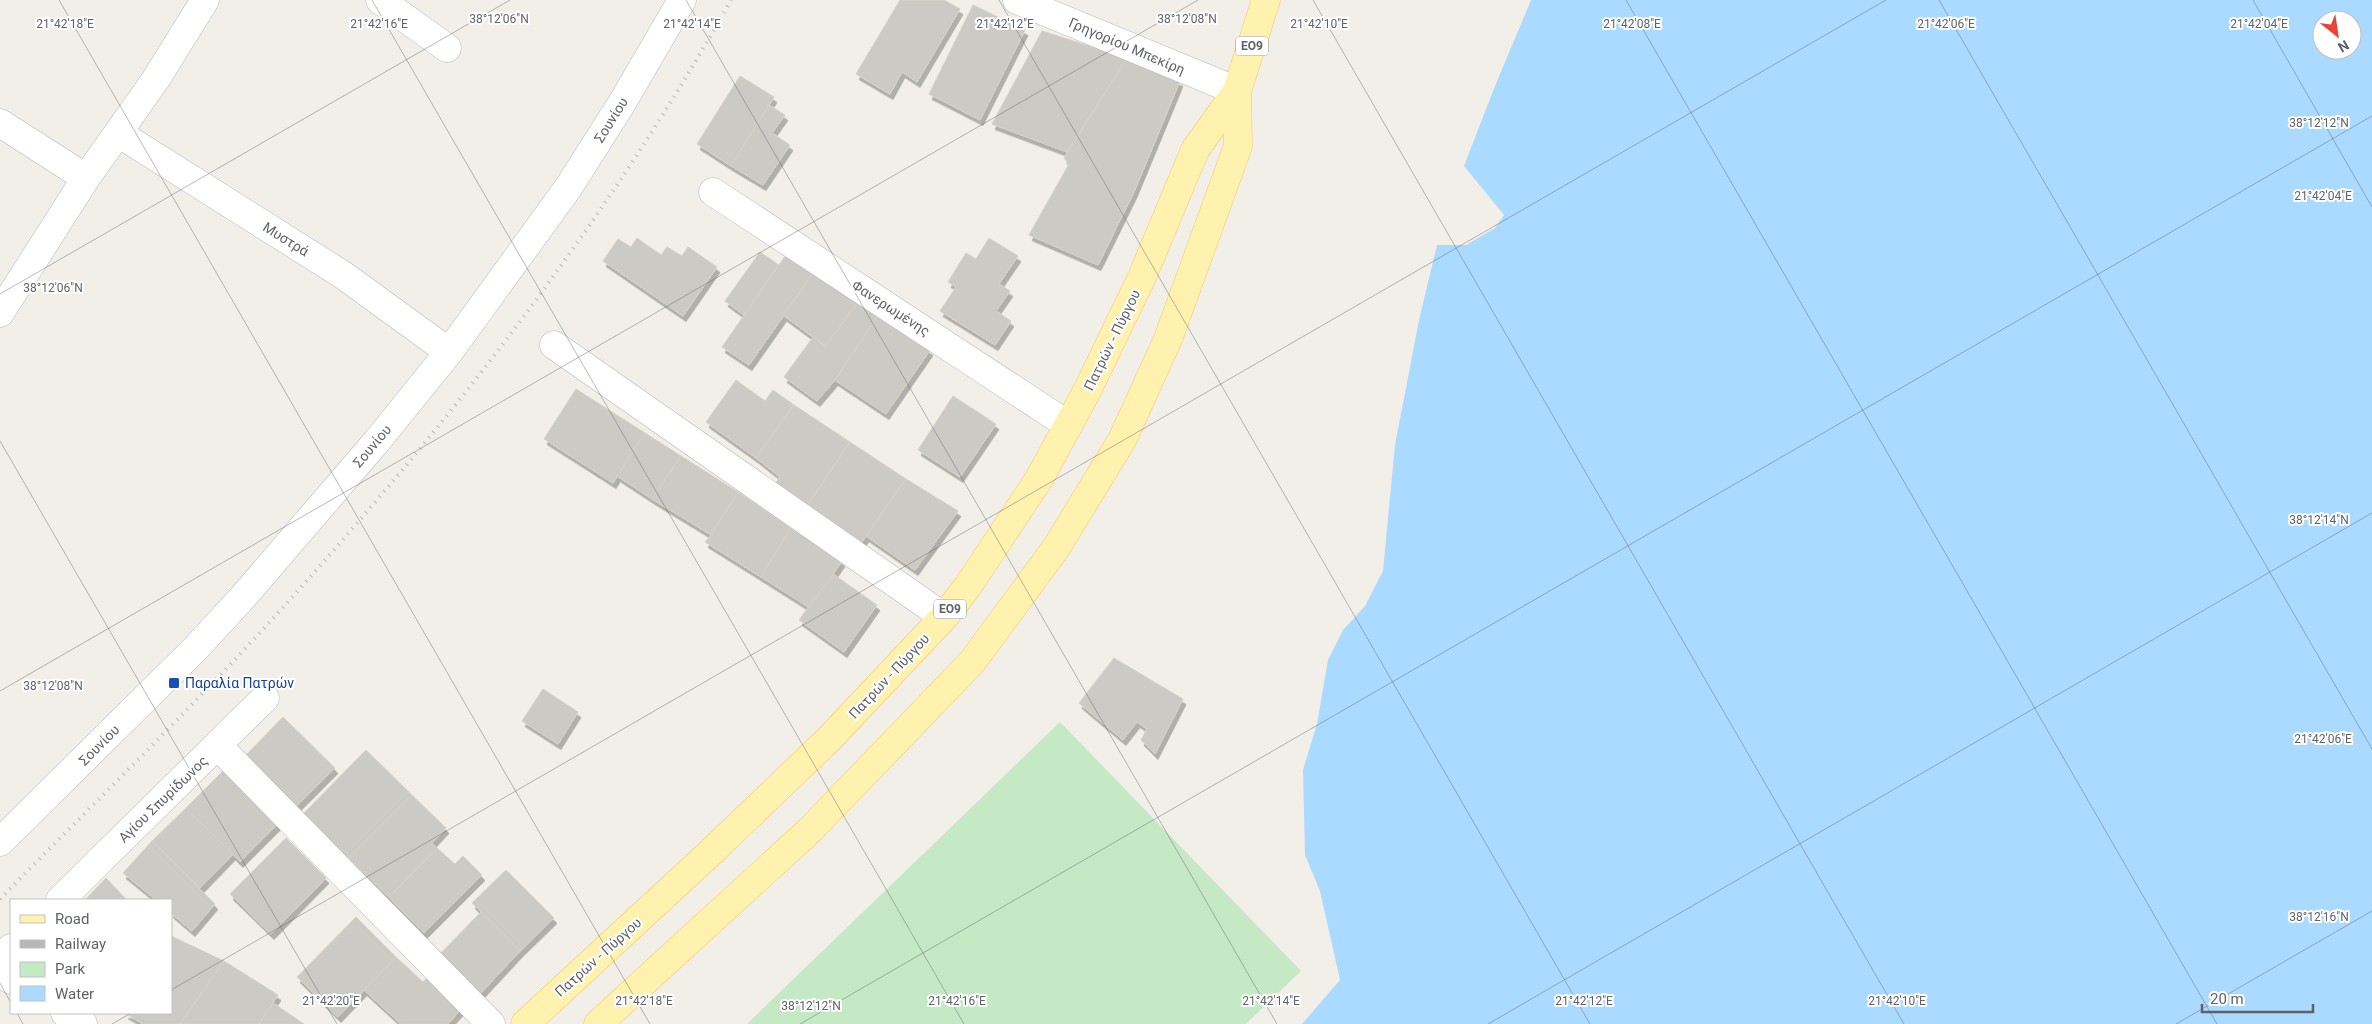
<svg xmlns="http://www.w3.org/2000/svg" width="2372" height="1024" font-family="Roboto,sans-serif">
<style>
.green{fill:#c5e8c5}
.water{fill:#aadaff;fill-rule:evenodd}
.building{fill:#cccac5;stroke:#d6d1c6;filter:url(#shadow)}
.lines{fill:none;stroke-linecap:round;stroke-linejoin:round}
.minor-casing{stroke:#b5b8bc;stroke-width:29}
.primary-casing{stroke:#f2c960;stroke-width:29}
.minor{stroke:#fff;stroke-width:28}
.primary{stroke:#fff2af;stroke-width:28}
.rail{stroke:#b6b7b8;stroke-width:4;stroke-dasharray:1 6;stroke-linecap:butt}
.ticks{fill:none;stroke:#5f6368;stroke-width:1;stroke-opacity:0.45}
.transit-dot{fill:#1a4fb4;stroke:#fff;stroke-width:2}
.labels{text-anchor:middle;stroke-width:4;stroke-linejoin:round;paint-order:stroke}
.shield{fill:#fff;stroke:#8f9295;stroke-width:1}
.shield-label{font-size:12px;font-weight:bold;fill:#5f6368}
.street-label{font-size:14px;fill:#5f6368;stroke:#fff}
.transit-label{font-size:14px;fill:#164399;stroke:#fff;text-anchor:start}
.ticks-label{font-size:12px;text-anchor:middle;fill:#5f6368;stroke:#fff;stroke-width:4;stroke-linejoin:round;paint-order:stroke}
</style>
<defs>
<filter id="shadow"><feDropShadow dx="3" dy="5.5" stdDeviation="0" flood-color="#0004"/></filter>
</defs>
<rect width="100%" height="100%" fill="#f1efe8"/>
<path class="green" d="M1060 722 1301 971 1246 1024H747Z"/>
<path class="water" d="M1531 0H2372V1024H1302L1340 980 1320 891 1305 855 1303 770 1317 724 1328 660 1343 630 1365 606 1383 571 1395 445 1419 320 1437 245H1466L1495 228 1504 215 1464 166 1495 86ZM2322 20H2352V50H2322Z"/>
<g class="building">
<path d="M900 0H944L960 9 917 82 902 72 890 94 856 74Z"/>
<path d="M973 5 1025 30 980 120 929 94Z"/>
<path d="M1042 31 1127 58 1067 152 992 124Z"/>
<path d="M1127 58 1180 81 1134 192 1098 265 1029 235 1069 164 1064 158Z"/>
<path d="M740 76 774 97 731 166 697 144Z"/>
<path d="M769 105 785 115 772 133 790 145 763 185 731 166Z"/>
<path d="M637 238 661 255 667 247 682 256 688 247 717 267 683 316 603 261 618 239 631 247Z"/>
<path d="M989 238 1018 256 999 284 1010 291 996 311 1011 321 995 345 940 311 956 287 948 282 966 253 976 259Z"/>
<path d="M760 252 779 265 744 315 725 301Z"/>
<path d="M788 252 815 271 749 365 722 347Z"/>
<path d="M815 271 858 302 825 346 783 315Z"/>
<path d="M858 302 878 316 835 380 817 401 784 377 813 337 825 346Z"/>
<path d="M878 316 930 350 886 414 835 380Z"/>
<path d="M736 380 765 401 773 390 794 405 756 458 706 422Z"/>
<path d="M576 389 645 433 613 483 544 439Z"/>
<path d="M953 396 996 424 960 477 918 450Z"/>
<path d="M794 405 850 442 808 505 775 484 780 477 756 458Z"/>
<path d="M645 433 681 456 652 499 617 476Z"/>
<path d="M850 442 906 479 862 542 808 505Z"/>
<path d="M681 456 738 492 711 535 652 499Z"/>
<path d="M906 479 958 511 915 570 866 536Z"/>
<path d="M738 492 791 528 761 577 705 542 711 535Z"/>
<path d="M791 528 842 561 810 608 761 577Z"/>
<path d="M833 574 877 605 844 652 799 620Z"/>
<path d="M1114 658 1183 699 1155 754 1141 740 1147 729 1137 722 1123 740 1079 703Z"/>
<path d="M543 689 578 712 558 744 522 721Z"/>
<path d="M283 717 335 768 297 806 246 755Z"/>
<path d="M366 750 412 795 349 858 304 813Z"/>
<path d="M224 770 278 824 240 862 186 808Z"/>
<path d="M412 795 446 828 432 843 437 848 389 897 349 858Z"/>
<path d="M186 808 233 854 200 888 152 841Z"/>
<path d="M286 838 326 878 271 934 230 894Z"/>
<path d="M152 841 215 904 192 931 171 913V900H156L123 873Z"/>
<path d="M437 848 455 864 463 856 482 875 424 933 389 897Z"/>
<path d="M506 870 554 918 520 951 472 903Z"/>
<path d="M106 878 127 900H85Z"/>
<path d="M481 912 520 951 480 994 440 954Z"/>
<path d="M356 917 396 957 338 1017 297 977Z"/>
<path d="M171 936 224 961 180 1024H143L125 1013H171Z"/>
<path d="M396 957 423 982 428 977 462 1008 448 1024H401L364 990Z"/>
<path d="M224 961 278 995 259 1024H180Z"/>
<path d="M273 1003 304 1024H259Z"/>
</g>
<g class="lines">
<defs>
<g id="minor">
<path d="M380 0 447 48"/>
<path d="M1017 0 1237 91"/>
<path d="M0 123 86 178"/>
<path d="M118 133 343 275 449 352"/>
<path d="M713 192 1068 425"/>
<path d="M0 313 86 178 156 79 205 0"/>
<path d="M554 345 944 617"/>
<path d="M218 746 491 1024"/>
<path d="M0 842 195 649 243 597 377 441 449 352 568 188 622 103 682 0"/>
<path d="M60 900 265 698"/>
<path d="M0 959 11 948"/>
<path d="M0 973 11 980"/>
<path d="M65 1013 83 1024"/>
</g>
<g id="primary">
<path d="M525 1024 709 854 829 739 944 617 968 586 1039 479 1088 389 1142 277 1195 150 1237 91 1266 0"/>
<path d="M598 1024 810 830 972 662 1056 548 1122 440 1168 339 1238 146 1237 91"/>
</g>
</defs>
<use href="#minor" class="minor-casing"/>
<use href="#primary" class="primary-casing"/>
<use href="#minor" class="minor"/>
<use href="#primary" class="primary"/>
<path class="rail" d="M0 899C93 804 188 712 277 614 448 425 606 223 731 0"/>
</g>
<path class="ticks" d="M59 0 650 1024M372 0 964 1024M686 0 1277 1024M999 0 1590 1024M1313 0 1904 1024M1626 0 2217 1024M1939 0 2372 749M2253 0 2372 207M0 294 510 0M0 441 337 1024M0 691 1198 0M0 983 11 1003M171 990 1886 0M17 1013 23 1024M112 1024 131 1013M800 1024 2372 116M1488 1024 2372 513M2176 1024 2372 911"/>
<rect class="transit-dot" x="168" y="677" width="12" height="12" rx="2.5"/>
<g class="labels">
<g class="shield">
<rect x="1236" y="36.5" width="32" height="19" rx="4"/>
<rect x="934" y="599.5" width="32" height="19" rx="4"/>
</g>
<g class="shield-label">
<text x="1252" y="50">ΕΟ9</text>
<text x="950" y="613">ΕΟ9</text>
</g>
<g class="street-label">
<text transform="translate(1127 46) rotate(23)" y="5">Γρηγορίου Μπεκίρη</text>
<text transform="translate(611 120) rotate(-58)" y="5">Σουνίου</text>
<text transform="translate(286 239) rotate(32)" y="5">Μυστρά</text>
<text transform="translate(891 308) rotate(33)" y="5">Φανερωμένης</text>
<text transform="translate(1112 340) rotate(-64)" y="5">Πατρών - Πύργου</text>
<text transform="translate(372 446) rotate(-50)" y="5">Σουνίου</text>
<text transform="translate(889 676) rotate(-47)" y="5">Πατρών - Πύργου</text>
<text transform="translate(99 745) rotate(-45)" y="5">Σουνίου</text>
<text transform="translate(163 799) rotate(-44)" y="5">Αγίου Σπυρίδωνος</text>
<text transform="translate(598 957) rotate(-42)" y="5">Πατρών - Πύργου</text>
</g>
<g class="transit-label">
<text x="185" y="688">Παραλία Πατρών</text>
</g>
</g>
<g class="ticks-label">
<text x="499" y="23">38°12'06"N</text>
<text x="1187" y="23">38°12'08"N</text>
<text x="379" y="28">21°42'16"E</text>
<text x="1319" y="28">21°42'10"E</text>
<text x="1632" y="28">21°42'08"E</text>
<text x="1946" y="28">21°42'06"E</text>
<text x="2259" y="28">21°42'04"E</text>
<text x="65" y="28">21°42'18"E</text>
<text x="692" y="28">21°42'14"E</text>
<text x="1005" y="28">21°42'12"E</text>
<text x="2319" y="127">38°12'12"N</text>
<text x="2323" y="200">21°42'04"E</text>
<text x="53" y="292">38°12'06"N</text>
<text x="2319" y="524">38°12'14"N</text>
<text x="53" y="690">38°12'08"N</text>
<text x="2323" y="743">21°42'06"E</text>
<text x="2319" y="921">38°12'16"N</text>
<text x="331" y="1005">21°42'20"E</text>
<text x="644" y="1005">21°42'18"E</text>
<text x="957" y="1005">21°42'16"E</text>
<text x="1271" y="1005">21°42'14"E</text>
<text x="1584" y="1005">21°42'12"E</text>
<text x="1897" y="1005">21°42'10"E</text>
<text x="811" y="1010">38°12'12"N</text>
</g>
<rect x="10" y="899" width="162" height="115" fill="#ffffff" stroke="#bfc1c3"/>
<rect x="20" y="915" width="25" height="8" fill="#fff2af" stroke="#bfc1c3"/>
<text x="55" y="924" font-size="15" fill="#5f6368">Road</text>
<rect x="20" y="940" width="25" height="8" fill="#b6b7b8" stroke="#bfc1c3"/>
<text x="55" y="949" font-size="15" fill="#5f6368">Railway</text>
<rect x="20" y="962" width="25" height="15" fill="#c5e8c5" stroke="#bfc1c3"/>
<text x="55" y="974" font-size="15" fill="#5f6368">Park</text>
<rect x="20" y="986" width="25" height="15" fill="#aadaff" stroke="#bfc1c3"/>
<text x="55" y="999" font-size="15" fill="#5f6368">Water</text>
<g transform="translate(2337 35) rotate(150)"><circle r="24" fill="#ffffff" stroke="#bfc1c3"/>
<path d="M0-4L9 19L0 12L-9 19Z" fill="#ea4335"/>
<text y="-8" font-size="14" font-weight="bold" text-anchor="middle" fill="#5f6368">N</text>
</g>
<path d="M2202 1004v8h111v-8" fill="none" stroke="#5f6368" stroke-width="2.5"/>
<text x="2210" y="1004" font-size="15" fill="#5f6368" stroke="#ffffff" stroke-width="4" paint-order="stroke">20 m</text>
</svg>
